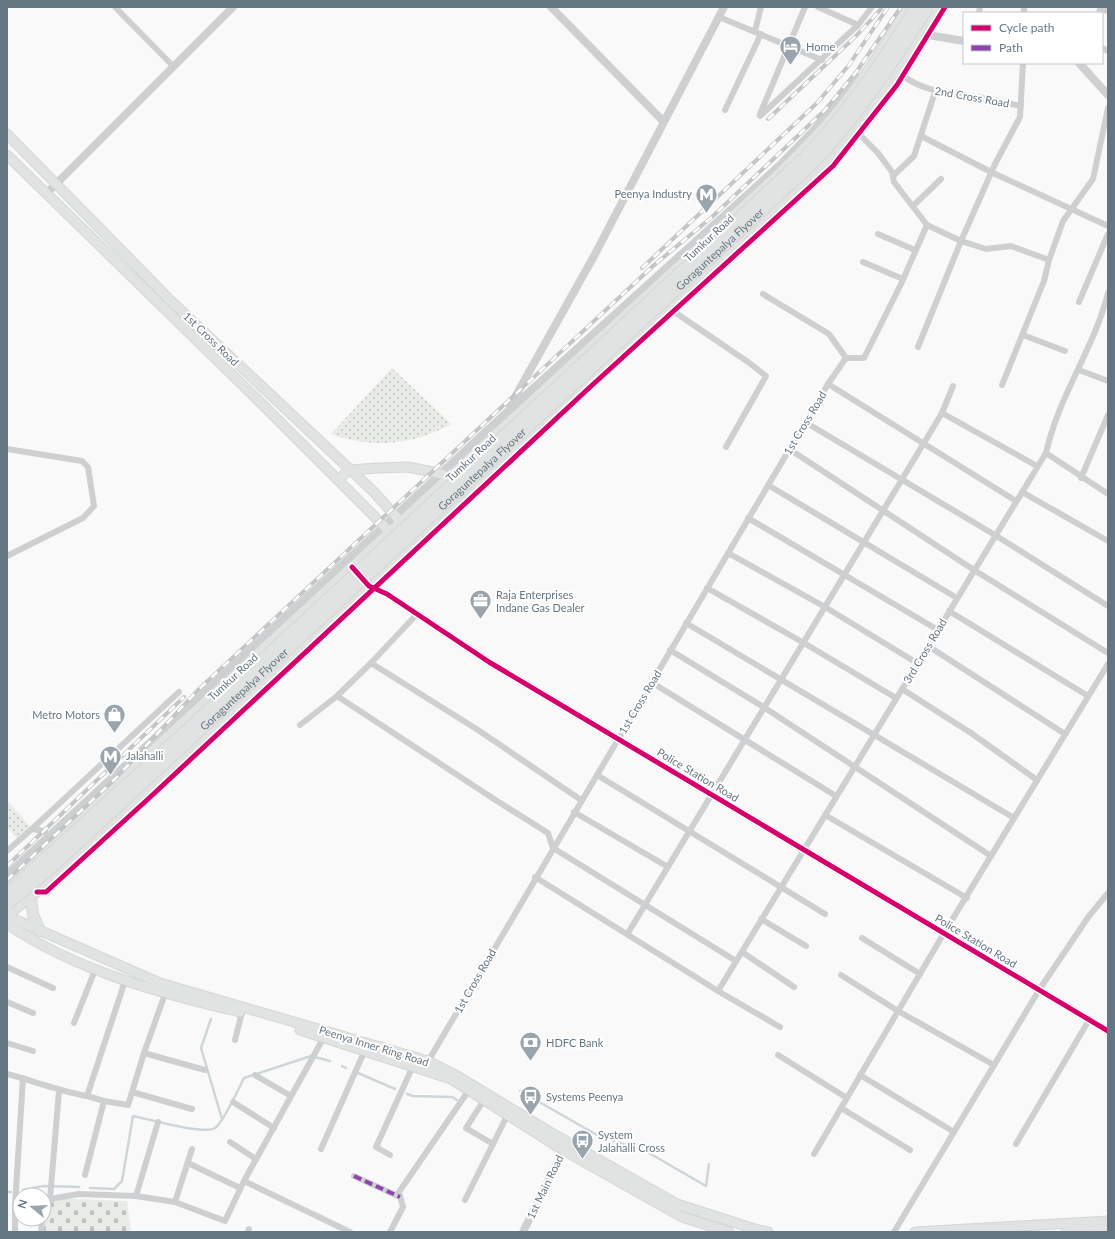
<svg xmlns="http://www.w3.org/2000/svg" width="1115" height="1239" font-family="Lato,sans-serif">
<style>
.grass{fill:url(#grass-dots)}
.cemetery{fill:url(#cemetery-stones)}
.lines{fill:none;stroke-linecap:round;stroke-linejoin:round}
.stream{stroke:#ced6d9;stroke-width:2.5}
.secondary-casing{stroke:#d5d6d7;stroke-width:11}
.trunk-casing{stroke:#d5d6d6;stroke-width:12}
.minor{stroke:#cecfd0;stroke-width:6}
.tertiary{stroke:#cecfd0;stroke-width:8}
.secondary{stroke:#e1e2e2;stroke-width:9}
.trunk{stroke:#e1e2e2;stroke-width:10}
.rail-casing{stroke:#c3c5c6;stroke-width:4}
.rail{stroke:#fff;stroke-width:2.5;stroke-dasharray:8;stroke-linecap:butt}
.motorway-bridge-casing{stroke:#d5d6d6;stroke-width:13;stroke-linecap:butt}
.motorway-bridge{stroke:#e1e2e2;stroke-width:11}
.quiet{stroke:#8e44ad;stroke-width:4;stroke-dasharray:8 4;stroke-linecap:butt}
.cycleway-casing{stroke:#fff;stroke-width:8}
.cycleway{stroke:#d6006c;stroke-width:5}
.labels{text-anchor:middle;stroke-width:4;stroke-linejoin:round;paint-order:stroke}
.poi-label{font-size:11px;fill:#657683;stroke:#fff;text-anchor:start}
.street-label{font-size:11px;fill:#657683;stroke:#fff}
</style>
<defs>
<pattern id="grass-dots" width="8" height="8" patternUnits="userSpaceOnUse"><rect width="8" height="8" fill="#e8ebe6"/><path d="M2 2h.1M6 6h.1" fill="none" stroke="#c0c3c0" stroke-width="1.8" stroke-linecap="round"/></pattern>
<pattern id="cemetery-stones" width="16" height="16" patternUnits="userSpaceOnUse"><rect width="16" height="16" fill="#e8ebe6"/><path d="M2 7V4a2 2 0 0 1 4 0v3zM10 15v-3a2 2 0 0 1 4 0v3z" fill="#c0c3c0"/></pattern>
</defs>
<rect width="100%" height="100%" fill="#f9f9f9"/>
<g class="grass">
<path d="M392 368 451 424C413 445 373 449 331 434Z"/>
<path d="M7 800 33 830 20 842 7 827Z"/>
</g>
<path class="cemetery" d="M44 1198 127 1201 131 1232H39L44 1219Z"/>
<g class="lines">
<g class="stream">
<path d="M211 1019 201 1048 222 1119"/>
<path d="M342 1066 346 1068"/>
<path d="M358 1073 395 1089"/>
<path d="M520 1091 597 1135 649 1153 706 1186 709 1164"/>
<path d="M407 1094 413 1096 452 1097 457 1100"/>
<path d="M90 1188 114 1189 122 1181 133 1116C148 1119 204 1135 215 1128 223 1123 239 1088 244 1078L311 1056 330 1061"/>
<path d="M23 1190 43 1186 79 1187"/>
<path d="M7 1192H11"/>
</g>
<defs>
<g id="secondary">
<path d="M7 134 171 301 374 492 406 528"/>
<path d="M7 155 259 401 395 537"/>
<path d="M339 479 349 470 378 468 408 467 442 474"/>
<path d="M7 916 160 983 428 1061 459 1077 550 1132 677 1204 758 1230 768 1232"/>
<path d="M7 924C77 971 159 993 240 1012"/>
<path d="M300 1030 451 1079 563 1150 682 1217 729 1232"/>
<path d="M915 1232 1108 1221"/>
<path d="M1066 1232 1108 1230"/>
</g>
<g id="trunk">
<path d="M7 885 777 176C799 154 821 133 840 109 866 77 887 42 909 7"/>
<path d="M31 898 33 915 40 931"/>
<path d="M7 915 46 884 810 179C839 150 865 119 889 85 907 60 922 33 938 7"/>
</g>
</defs>
<use href="#secondary" class="secondary-casing"/>
<use href="#trunk" class="trunk-casing"/>
<g class="minor">
<path d="M115 7 174 67"/>
<path d="M818 7 858 25"/>
<path d="M979 13 980 7"/>
<path d="M1024 13V7"/>
<path d="M1099 13 1100 9 1108 11"/>
<path d="M719 17 822 60"/>
<path d="M755 31 761 7"/>
<path d="M1102 48 1108 51"/>
<path d="M903 76C925 92 949 93 976 97 991 99 1006 103 1021 106"/>
<path d="M725 110 761 34"/>
<path d="M760 114 805 7"/>
<path d="M760 116 858 25 872 7"/>
<path d="M859 134 878 153 892 172 894 182 927 225 961 241 918 347"/>
<path d="M921 136 991 172 1108 226"/>
<path d="M893 176 914 156 935 92"/>
<path d="M913 206 941 179"/>
<path d="M878 234 915 250"/>
<path d="M1049 260 1063 221 1093 179 1108 108"/>
<path d="M863 262 903 279"/>
<path d="M763 294 829 334 846 358H864L901 284 927 225"/>
<path d="M1079 302 1108 234"/>
<path d="M673 311 748 362 766 376 726 447"/>
<path d="M1023 335 1065 351"/>
<path d="M1079 370 1108 381"/>
<path d="M828 384 1016 501"/>
<path d="M1002 385 1044 281 1049 260 1011 246 986 249 961 241 995 164 1020 117 1023 63"/>
<path d="M942 413 1037 466"/>
<path d="M805 422 995 535 1108 606"/>
<path d="M7 449 82 461 88 467 94 506 83 518 7 556"/>
<path d="M789 449 974 570 1108 653"/>
<path d="M1046 453 1108 494"/>
<path d="M1081 478 1108 415"/>
<path d="M768 485 957 598"/>
<path d="M1022 492 1108 541"/>
<path d="M748 518 938 630"/>
<path d="M728 553 825 607 917 663"/>
<path d="M707 588 804 643 896 698"/>
<path d="M949 611 1088 696"/>
<path d="M417 614 371 663 337 696 497 801 548 833 553 848 736 961"/>
<path d="M686 623 1014 818"/>
<path d="M928 646 1065 734"/>
<path d="M670 650 765 708 991 856"/>
<path d="M371 663 478 730 581 800"/>
<path d="M651 682 836 796"/>
<path d="M902 689 971 733 1037 780"/>
<path d="M300 725 337 696"/>
<path d="M597 775 825 914"/>
<path d="M574 812 668 867"/>
<path d="M825 815 967 898"/>
<path d="M32 829 179 692"/>
<path d="M7 851 32 829 44 831 49 836"/>
<path d="M535 877 718 991 780 1027"/>
<path d="M761 919 806 946"/>
<path d="M628 933 942 413 953 386"/>
<path d="M862 938 920 974"/>
<path d="M742 952 794 987"/>
<path d="M7 967 53 988"/>
<path d="M841 975 898 1011 994 1065"/>
<path d="M718 991 1046 453C1058 397 1094 349 1108 293"/>
<path d="M7 1002 33 1013"/>
<path d="M74 1023 95 970"/>
<path d="M235 1040 242 1012"/>
<path d="M7 1043 33 1051"/>
<path d="M144 1053 205 1070"/>
<path d="M778 1055 847 1098"/>
<path d="M427 1063 828 384 846 358"/>
<path d="M7 1074C34 1081 59 1091 87 1096L125 981"/>
<path d="M255 1075 291 1096"/>
<path d="M860 1075 954 1132"/>
<path d="M132 1092 192 1109"/>
<path d="M87 1096 104 1101"/>
<path d="M484 1100 466 1128 493 1144"/>
<path d="M233 1102 274 1128"/>
<path d="M841 1108 910 1150"/>
<path d="M230 1142 256 1159"/>
<path d="M1016 1144 1089 1020"/>
<path d="M321 1149 365 1050"/>
<path d="M814 1154 944 933 1108 664"/>
<path d="M390 1155 376 1147 413 1066"/>
<path d="M188 1163 240 1188"/>
<path d="M85 1175 104 1101 128 1105 144 1053 165 994"/>
<path d="M354 1176 400 1197"/>
<path d="M244 1181 350 1232"/>
<path d="M136 1196 158 1122"/>
<path d="M50 1199 79 1194 136 1196 175 1202 225 1221 244 1181 324 1037"/>
<path d="M44 1200 50 1199 59 1091"/>
<path d="M465 1200 507 1116"/>
<path d="M175 1202 192 1149"/>
<path d="M15 1232V1206L23 1078"/>
<path d="M41 1232 42 1219"/>
<path d="M248 1232 249 1229"/>
<path d="M390 1232 403 1207 399 1192 469 1090"/>
<path d="M894 1232 1039 990 1089 916 1108 893"/>
</g>
<g class="tertiary">
<path d="M551 7 663 121"/>
<path d="M928 35 964 41"/>
<path d="M1079 63 1108 95"/>
<path d="M46 194 233 7"/>
<path d="M697 290 833 166 897 85 945 7"/>
<path d="M510 406 594 256 724 7"/>
<path d="M371 586 387 594 489 662 1108 1031"/>
<path d="M7 875 506 413 779 166 816 128 858 77"/>
<path d="M37 892H46L54 885 375 587"/>
<path d="M523 1232 566 1145"/>
</g>
<use href="#secondary" class="secondary"/>
<use href="#trunk" class="trunk"/>
<defs>
<g id="rail">
<path d="M768 119 855 37 881 9"/>
<path d="M642 268 817 103 849 65 888 7"/>
<path d="M7 866 184 697"/>
<path d="M7 880 115 779 198 690 653 266 712 217 825 110 857 71 901 7"/>
</g>
</defs>
<use href="#rail" class="rail-casing"/>
<use href="#rail" class="rail"/>
<defs>
<g id="motorway-bridge">
<path d="M7 893 178 738 803 159C848 113 883 62 916 7"/>
<path id="s1" d="M7 904 51 868 813 163C858 116 893 62 928 7"/>
</g>
</defs>
<use href="#motorway-bridge" class="motorway-bridge-casing"/>
<use href="#motorway-bridge" class="motorway-bridge"/>
<path class="quiet" d="M354 1176 400 1197"/>
<defs>
<g id="cycleway">
<path d="M352 567 369 586 387 594 489 662 1108 1031"/>
<path d="M37 892H46L147 800 589 388 833 166 897 85 945 7"/>
</g>
</defs>
<use href="#cycleway" class="cycleway-casing"/>
<use href="#cycleway" class="cycleway"/>
</g>
<defs>
<symbol id="hotel-pin" viewBox="-11 -11 22 30"><path d="M0 17L-7.5 6A9.5 9.5 0 1 1 7.5 6Z" fill="#99a4ac" stroke="#fff"/><path d="M-6-4.5h1.5V1H6V5H4.5V3h-9V5H-6ZM-4 0a1.8 1.8 0 1 1 3.6 0ZM.5 0V-2.5h3Q6-2.5 6 0Z" fill="#fff"/></symbol>
<symbol id="metro-pin" viewBox="-11 -11 22 30"><path d="M0 17L-7.5 6A9.5 9.5 0 1 1 7.5 6Z" fill="#99a4ac" stroke="#fff"/><path d="M-5.5 5V-5H-3L0 0L3-5H5.5V5H3V-.5L0 4L-3-.5V5Z" fill="#fff"/></symbol>
<symbol id="office-pin" viewBox="-11 -11 22 30"><path d="M0 17L-7.5 6A9.5 9.5 0 1 1 7.5 6Z" fill="#99a4ac" stroke="#fff"/><path d="M-6-3h4V-5.5h4V-3h4V5H-6ZM-1-4.5V-3h2v-1.5ZM-6 0V1H6V0Z" fill="#fff"/></symbol>
<symbol id="shop-pin" viewBox="-11 -11 22 30"><path d="M0 17L-7.5 6A9.5 9.5 0 1 1 7.5 6Z" fill="#99a4ac" stroke="#fff"/><path d="M-5-2.5h2.3a2.7 3.5 0 0 1 5.4 0H5L5.5 6h-11ZM-1.5-2.5h3a1.5 2.3 0 0 0-3 0Z" fill="#fff"/></symbol>
<symbol id="bank-pin" viewBox="-11 -11 22 30"><path d="M0 17L-7.5 6A9.5 9.5 0 1 1 7.5 6Z" fill="#99a4ac" stroke="#fff"/><path d="M-6-4H6V4H-6ZM0-2.3a2.3 2.3 0 1 0 0 4.6a2.3 2.3 0 1 0 0-4.6Z" fill="#fff"/></symbol>
<symbol id="bus-pin" viewBox="-11 -11 22 30"><path d="M0 17L-7.5 6A9.5 9.5 0 1 1 7.5 6Z" fill="#99a4ac" stroke="#fff"/><path d="M-5-6H5V4H4V6H2V4H-2V6H-4V4H-5ZM-3.5-4V0h7V-4ZM-3.5 1.2v1.5H-2V1.2ZM2 1.2v1.5H3.5V1.2Z" fill="#fff"/></symbol>
</defs>
<g fill-rule="evenodd">
<use href="#hotel-pin" x="778" y="34" width="25" height="34"/>
<use href="#metro-pin" x="694" y="182" width="25" height="34"/>
<use href="#office-pin" x="468" y="588" width="25" height="34"/>
<use href="#shop-pin" x="102" y="702" width="25" height="34"/>
<use href="#metro-pin" x="98" y="744" width="25" height="34"/>
<use href="#bank-pin" x="518" y="1030" width="25" height="34"/>
<use href="#bus-pin" x="518" y="1084" width="25" height="34"/>
<use href="#bus-pin" x="570" y="1128" width="25" height="34"/>
</g>
<g class="labels">
<g class="poi-label">
<text x="806" y="51">Home</text>
<text x="692" y="198" text-anchor="end">Peenya Industry</text>
<text x="496" y="599">Raja Enterprises<tspan x="496" dy="13">Indane Gas Dealer</tspan></text>
<text x="100" y="719" text-anchor="end">Metro Motors</text>
<text x="126" y="760">Jalahalli</text>
<text x="546" y="1047">HDFC Bank</text>
<text x="546" y="1101">Systems Peenya</text>
<text x="598" y="1139">System<tspan x="598" dy="13">Jalahalli Cross</tspan></text>
</g>
<g class="street-label">
<text transform="translate(972 97) rotate(10)" y="4">2nd Cross Road</text>
<text transform="translate(709 238) rotate(-43)" y="4">Tumkur Road</text>
<text dy="4" stroke="none"><textPath href="#s1" startOffset="968">Goraguntepalya Flyover</textPath></text>
<text transform="translate(211 339) rotate(44)" y="4">1st Cross Road</text>
<text transform="translate(805 423) rotate(-59)" y="4">1st Cross Road</text>
<text transform="translate(471 458) rotate(-43)" y="4">Tumkur Road</text>
<text dy="4" stroke="none"><textPath href="#s1" startOffset="644">Goraguntepalya Flyover</textPath></text>
<text transform="translate(925 651) rotate(-59)" y="4">3rd Cross Road</text>
<text transform="translate(233 677) rotate(-43)" y="4">Tumkur Road</text>
<text dy="4" stroke="none"><textPath href="#s1" startOffset="320">Goraguntepalya Flyover</textPath></text>
<text transform="translate(640 702) rotate(-59)" y="4">1st Cross Road</text>
<text transform="translate(698 775) rotate(31)" y="4">Police Station Road</text>
<text transform="translate(976 941) rotate(31)" y="4">Police Station Road</text>
<text transform="translate(475 981) rotate(-60)" y="4">1st Cross Road</text>
<text transform="translate(374 1046) rotate(17)" y="4">Peenya Inner Ring Road</text>
<text transform="translate(545 1187) rotate(-64)" y="4">1st Main Road</text>
</g>
</g>
<rect width="1115" height="1239" fill="none" stroke="#657683" stroke-width="16"/>
<rect x="963" y="12" width="140" height="52" fill="#ffffff" stroke="#c1c8cd"/>
<rect x="971" y="25" width="20" height="6" fill="#d6006c" stroke="#c1c8cd"/>
<text x="999" y="32" font-size="12" fill="#657683">Cycle path</text>
<rect x="971" y="45" width="20" height="6" fill="#8e44ad" stroke="#c1c8cd"/>
<text x="999" y="52" font-size="12" fill="#657683">Path</text>
<g transform="translate(32 1207) rotate(288)"><circle r="19" fill="#ffffff" stroke="#c1c8cd"/>
<path d="M0-3L7 15L0 10L-7 15Z" fill="#99a4ac"/>
<text y="-6" font-size="11" font-weight="bold" text-anchor="middle" fill="#657683">N</text>
</g>
</svg>
